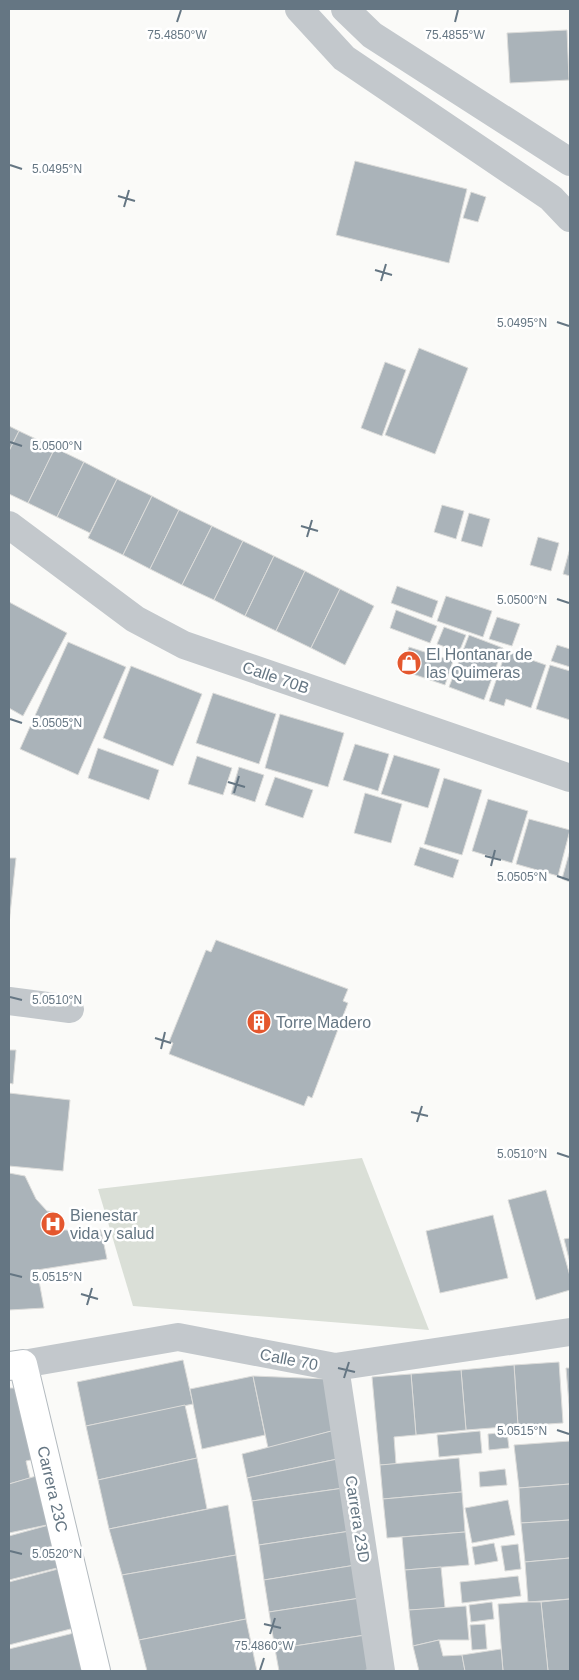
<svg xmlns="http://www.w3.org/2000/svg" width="579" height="1680" font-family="Arial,sans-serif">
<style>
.green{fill:#dadfd7}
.building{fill:#aab3b9;stroke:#dcdcda}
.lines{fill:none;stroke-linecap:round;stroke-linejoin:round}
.secondary-casing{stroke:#b3babf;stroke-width:30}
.street{stroke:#c3c8cc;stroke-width:28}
.secondary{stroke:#fff;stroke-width:28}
.ticks{fill:none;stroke:#657683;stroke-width:2}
.labels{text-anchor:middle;stroke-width:5;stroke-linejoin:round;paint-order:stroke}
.poi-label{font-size:16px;fill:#657683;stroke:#fff;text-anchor:start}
.street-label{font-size:16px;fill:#657683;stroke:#fff}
.ticks-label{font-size:12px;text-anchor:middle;fill:#657683;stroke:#fff;stroke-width:5;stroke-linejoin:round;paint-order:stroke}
</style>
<rect width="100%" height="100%" fill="#fafaf8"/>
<path class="green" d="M362 1158 429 1330 133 1306 98 1189Z"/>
<g class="building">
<path d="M567 30 569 80 510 83 507 33Z"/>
<path d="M355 161 467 189 449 263 336 235Z"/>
<path d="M471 192 486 197 478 222 463 218Z"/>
<path d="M419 348 468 368 435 454 385 435Z"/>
<path d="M385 362 406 370 382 436 361 428Z"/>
<path d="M9 426 19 431 9 451Z"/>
<path d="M19 431 55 448 28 503 9 494V451Z"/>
<path d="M55 448 84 462 57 517 28 503Z"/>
<path d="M84 462 117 479 90 533 57 517Z"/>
<path d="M117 479 152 496 123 555 88 538Z"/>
<path d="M152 496 179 510 150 569 123 555Z"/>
<path d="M442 505 464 511 456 539 434 532Z"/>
<path d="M179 510 212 526 182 585 150 569Z"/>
<path d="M469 513 490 519 482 547 461 541Z"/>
<path d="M212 526 243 541 214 600 182 585Z"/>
<path d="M538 537 559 543 551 571 530 565Z"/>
<path d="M243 541 274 556 245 616 214 600Z"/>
<path d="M570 548V576L563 574Z"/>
<path d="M274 556 305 571 276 631 245 616Z"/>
<path d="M305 571 340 589 311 648 276 631Z"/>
<path d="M397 586 438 601 432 618 391 603Z"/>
<path d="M340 589 374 606 345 665 311 648Z"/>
<path d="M446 596 492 611 483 637 437 621Z"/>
<path d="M9 602 67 633 23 716 9 708Z"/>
<path d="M396 610 437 626 430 643 390 628Z"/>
<path d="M497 617 520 624 512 646 489 639Z"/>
<path d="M444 627 466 635 459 652 437 644Z"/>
<path d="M469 635 503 648 484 700 449 687Z"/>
<path d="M68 642 126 667 78 775 20 749Z"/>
<path d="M557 645 570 649V667L551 661Z"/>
<path d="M409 647 453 661 445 685 401 670Z"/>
<path d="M506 651 546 665 531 708 506 699 504 706 489 701Z"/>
<path d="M550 665 570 671V720L536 709Z"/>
<path d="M131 666 202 694 173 766 103 738Z"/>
<path d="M213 693 276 714 259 764 196 743Z"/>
<path d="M280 714 344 733 328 787 265 768Z"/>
<path d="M355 744 389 754 378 791 343 780Z"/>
<path d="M98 748 159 770 149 800 88 778Z"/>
<path d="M394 755 440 769 428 808 381 794Z"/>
<path d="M197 756 232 768 223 795 188 784Z"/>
<path d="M239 767 264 775 255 802 231 794Z"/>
<path d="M275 777 313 790 303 818 265 805Z"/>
<path d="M444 778 482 790 462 855 424 844Z"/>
<path d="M365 793 402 804 391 843 354 833Z"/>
<path d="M488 799 528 811 512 863 472 851Z"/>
<path d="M529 819 570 830 558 876 516 864Z"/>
<path d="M420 847 459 860 453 878 414 865Z"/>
<path d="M570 850V882L562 879Z"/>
<path d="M9 858H16L9 924Z"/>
<path d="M216 940 348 989 343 1001 348 1003 312 1098 308 1096 304 1106 169 1054 173 1043 169 1042 206 950 211 952Z"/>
<path d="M9 1050H16L13 1084 9 1083Z"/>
<path d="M9 1093 70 1100 63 1171 9 1166Z"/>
<path d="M9 1173 25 1176 36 1199 47 1211 54 1212 58 1230H101L107 1259 37 1270 44 1308 9 1310Z"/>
<path d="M546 1190 570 1276V1290L536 1300 508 1200Z"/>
<path d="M493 1215 508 1278 440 1293 426 1231Z"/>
<path d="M570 1238V1263L564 1239Z"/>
<path d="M183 1360 193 1404 86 1426 77 1382Z"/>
<path d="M559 1362 563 1423 518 1426 514 1365Z"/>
<path d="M514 1365 518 1426 466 1430 461 1370Z"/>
<path d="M566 1368H570V1416Z"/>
<path d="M461 1370 466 1430 416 1435 411 1374Z"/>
<path d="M411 1374 416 1435 394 1437 396 1464 380 1465 372 1377Z"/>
<path d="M253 1376 265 1435 202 1449 190 1389Z"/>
<path d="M253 1376 328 1379 343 1428 268 1448Z"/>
<path d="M9 1388H14L40 1458 26 1461 30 1478 9 1484Z"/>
<path d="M185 1405 197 1458 98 1480 86 1426Z"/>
<path d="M343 1428 347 1457 247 1478 242 1454Z"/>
<path d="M480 1431 482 1453 439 1457 437 1435Z"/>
<path d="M507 1432 509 1448 489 1450 488 1434Z"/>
<path d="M570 1441V1484L519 1488 514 1445Z"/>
<path d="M347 1457 351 1487 252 1501 247 1478Z"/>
<path d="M197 1458 207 1509 109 1529 98 1480Z"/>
<path d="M459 1458 462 1492 383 1499 380 1465Z"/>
<path d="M505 1469 507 1485 480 1487 479 1472Z"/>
<path d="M43 1474 56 1523 9 1533V1484Z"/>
<path d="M570 1484V1520L521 1523 519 1488Z"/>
<path d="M351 1487 357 1530 259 1545 252 1501Z"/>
<path d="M462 1492 465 1532 387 1538 383 1499Z"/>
<path d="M508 1500 515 1535 472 1543 465 1508Z"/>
<path d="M228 1505 236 1555 122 1575 109 1529Z"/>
<path d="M570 1520V1558L525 1562 521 1523Z"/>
<path d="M56 1523 65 1566 9 1580V1536Z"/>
<path d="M357 1530 362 1564 264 1580 259 1545Z"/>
<path d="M465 1532 469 1565 405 1570 402 1537Z"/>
<path d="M494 1543 498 1561 475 1565 472 1547Z"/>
<path d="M518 1544 521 1569 505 1571 501 1546Z"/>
<path d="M236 1555 246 1619 139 1640 122 1575Z"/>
<path d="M570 1558V1599L528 1602 525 1562Z"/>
<path d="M362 1564 367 1597 269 1612 264 1580Z"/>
<path d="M441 1567 445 1608 409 1610 405 1570Z"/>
<path d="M58 1569 82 1626 9 1645V1582Z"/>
<path d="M518 1576 521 1596 462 1603 460 1582Z"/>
<path d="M367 1597 372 1634 275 1649 269 1612Z"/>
<path d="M570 1599V1671H548L541 1602Z"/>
<path d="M492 1602 494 1619 471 1622 469 1605Z"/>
<path d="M528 1602H541L548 1671H503L498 1604Z"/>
<path d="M466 1606 469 1640H439L413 1646 409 1610Z"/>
<path d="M246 1619 257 1671H147L139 1640Z"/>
<path d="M485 1624 487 1649 472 1650 470 1625Z"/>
<path d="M74 1633 83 1671H9V1649Z"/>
<path d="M372 1634 378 1668 362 1671H279L275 1649Z"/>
<path d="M439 1640 443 1656 462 1655 465 1671H419L413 1646Z"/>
<path d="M501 1649 503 1671H465L462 1655Z"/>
</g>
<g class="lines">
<defs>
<path id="secondary" d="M9 1366 23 1364 96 1671"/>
</defs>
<use href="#secondary" class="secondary-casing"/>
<g class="street">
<path d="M299 9 344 58 551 198 570 218"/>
<path d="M345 9 372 35 570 162"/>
<path d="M9 525 135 619 184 645 570 778"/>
<path d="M9 1001 70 1009"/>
<path d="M23 1364 178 1337 335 1367 570 1332"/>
<path d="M335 1367 381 1671"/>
</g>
<use href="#secondary" class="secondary"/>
</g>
<path class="ticks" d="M177 22 181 10M455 22 458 10M10 165 22 169M118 196 135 201M124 207 129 190M375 270 392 275M381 281 386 264M557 322 569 326M10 442 22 446M301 526 318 531M307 537 312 520M557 599 569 603M10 719 22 723M228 782 245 787M234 793 239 776M485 856 501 860M491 866 495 850M557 876 569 880M10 997 22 1000M155 1038 171 1043M161 1049 165 1032M411 1112 428 1116M417 1122 422 1106M557 1153 569 1157M10 1274 22 1277M81 1294 98 1299M87 1305 92 1288M338 1368 355 1372M344 1378 349 1362M557 1430 569 1434M10 1551 22 1554M264 1624 281 1628M270 1634 275 1618M260 1670 264 1658"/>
<defs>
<symbol id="shop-disc" viewBox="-11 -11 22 22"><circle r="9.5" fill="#e4572e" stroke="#fff"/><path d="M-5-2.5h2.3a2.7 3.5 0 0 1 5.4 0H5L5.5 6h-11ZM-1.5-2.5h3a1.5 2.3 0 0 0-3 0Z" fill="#fff"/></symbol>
<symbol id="building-disc" viewBox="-11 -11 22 22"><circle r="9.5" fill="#e4572e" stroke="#fff"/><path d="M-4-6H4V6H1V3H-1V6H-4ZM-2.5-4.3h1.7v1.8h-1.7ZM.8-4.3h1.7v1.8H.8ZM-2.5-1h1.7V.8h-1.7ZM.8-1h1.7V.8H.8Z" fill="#fff"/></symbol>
<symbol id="hospital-disc" viewBox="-11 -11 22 22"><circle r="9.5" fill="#e4572e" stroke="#fff"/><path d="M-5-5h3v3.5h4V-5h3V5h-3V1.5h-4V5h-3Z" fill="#fff"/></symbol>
</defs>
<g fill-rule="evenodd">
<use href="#shop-disc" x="395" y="649" width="28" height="28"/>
<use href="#building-disc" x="245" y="1008" width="28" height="28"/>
<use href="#hospital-disc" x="39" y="1210" width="28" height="28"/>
</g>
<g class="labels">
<g class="poi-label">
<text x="426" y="660">El Hontanar de<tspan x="426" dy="18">las Quimeras</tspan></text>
<text x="276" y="1028">Torre Madero</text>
<text x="70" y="1221">Bienestar<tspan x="70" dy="18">vida y salud</tspan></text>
</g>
<g class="street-label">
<text transform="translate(276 677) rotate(19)" y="6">Calle 70B</text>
<text transform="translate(289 1359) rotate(11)" y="6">Calle 70</text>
<text transform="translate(53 1489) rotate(77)" y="6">Carrera 23C</text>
<text transform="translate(358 1519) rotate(81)" y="6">Carrera 23D</text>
</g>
</g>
<g class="ticks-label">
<text x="177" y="39">75.4850°W</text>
<text x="455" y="39">75.4855°W</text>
<text x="57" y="173">5.0495°N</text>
<text x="522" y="327">5.0495°N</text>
<text x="57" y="450">5.0500°N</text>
<text x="522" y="604">5.0500°N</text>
<text x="57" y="727">5.0505°N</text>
<text x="522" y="881">5.0505°N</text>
<text x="57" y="1004">5.0510°N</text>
<text x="522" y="1158">5.0510°N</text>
<text x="57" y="1281">5.0515°N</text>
<text x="522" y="1435">5.0515°N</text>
<text x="57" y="1558">5.0520°N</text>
<text x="264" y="1650">75.4860°W</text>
</g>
<rect width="579" height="1680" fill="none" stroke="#657683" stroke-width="20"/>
</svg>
